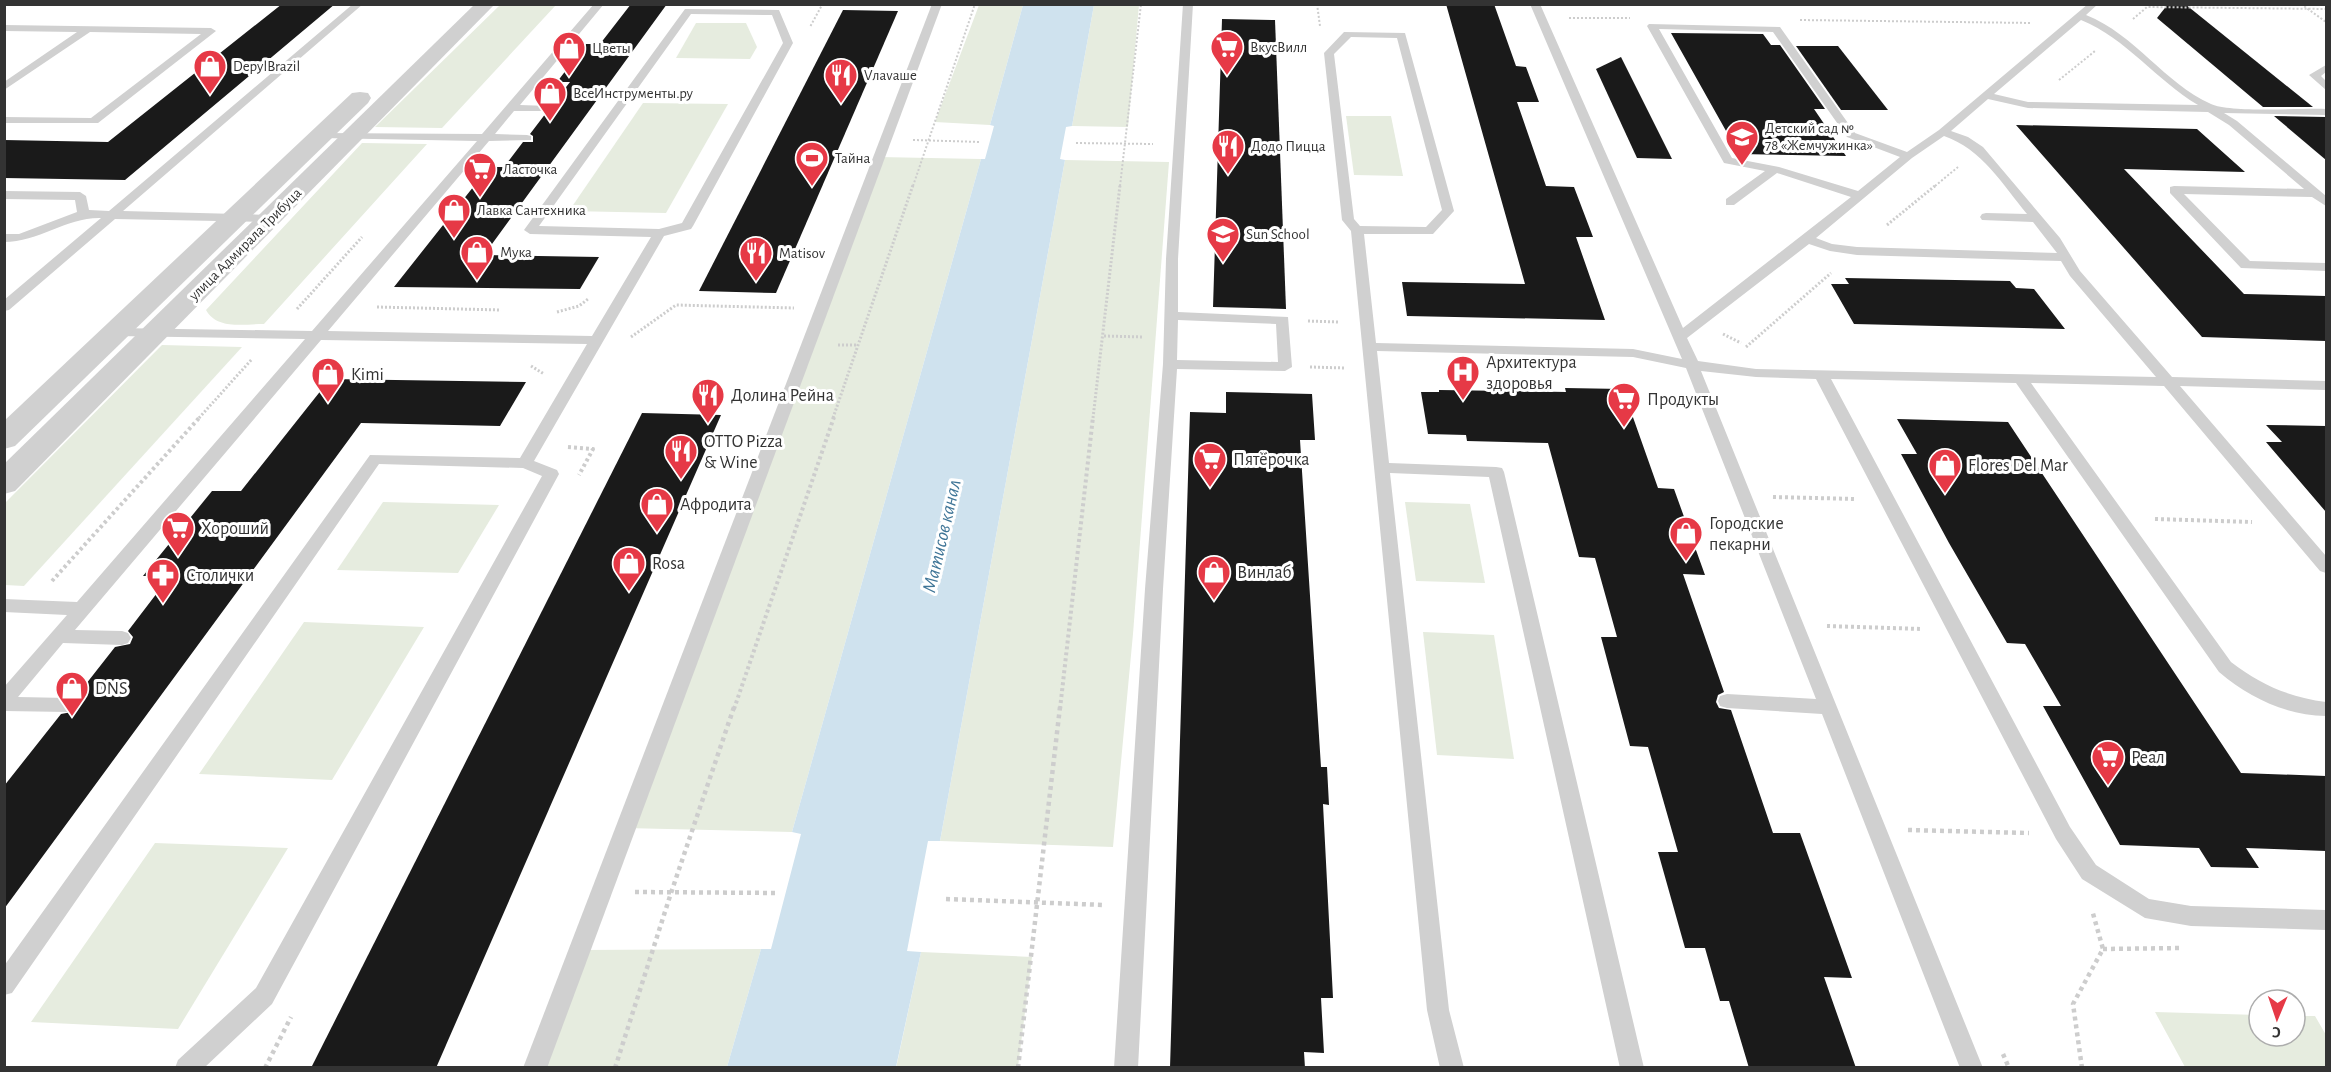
<svg xmlns="http://www.w3.org/2000/svg" width="2331" height="1072" font-family="'Alegreya Sans',sans-serif">
<style>
.green{fill:#e6ecdf}
.water{fill:#cfe2ee}
.building{fill:#1a1a1a}
.lines{fill:none;stroke-linecap:round;stroke-linejoin:round}
.path-far3{stroke:#cdcdcd;stroke-width:2;stroke-dasharray:2 2;stroke-linecap:butt}
.path-far2{stroke:#cdcdcd;stroke-width:3;stroke-dasharray:2 2;stroke-linecap:butt}
.path-far1{stroke:#cdcdcd;stroke-width:4;stroke-dasharray:3 3;stroke-linecap:butt}
.path{stroke:#cdcdcd;stroke-width:4.5;stroke-dasharray:4 4;stroke-linecap:butt}
.service{fill:#d0d0d0;fill-rule:evenodd}
.tertiary{fill:#d0d0d0;fill-rule:evenodd}
.labels{text-anchor:middle;stroke-width:6;stroke-linejoin:round;paint-order:stroke}
.far-poi-label{font-size:15px;fill:#333;stroke:#fff;text-anchor:start}
.far-street-label{font-size:15px;fill:#333;stroke:#fff}
.poi-label{font-size:18px;fill:#333;stroke:#fff;text-anchor:start}
.water-label{font-size:20px;font-style:italic;fill:#3f7597;stroke:#fff}
</style>
<rect width="100%" height="100%" fill="#fff"/>
<g class="green">
<path d="M500 5H556L442 128 375 127Z"/>
<path d="M979 5H1023L990 125 935 122Z"/>
<path d="M1094 5H1139L1128 127 1072 126Z"/>
<path d="M696 23H746L757 47 750 59 676 58Z"/>
<path d="M643 103 728 104 666 213 569 211Z"/>
<path d="M1346 116H1391L1403 176 1354 175Z"/>
<path d="M362 143 427 144 264 324C244 324 217 330 206 310Z"/>
<path d="M879 157 981 159 792 832 625 828Z"/>
<path d="M1065 160 1169 162 1133 634 1113 847 940 841Z"/>
<path d="M162 345 242 347 24 586 5 585V503Z"/>
<path d="M383 502 499 505 458 573 337 570Z"/>
<path d="M1405 502 1470 504 1485 583 1416 581Z"/>
<path d="M304 622 424 627 332 780 199 774Z"/>
<path d="M1423 632 1494 635 1514 759 1437 755Z"/>
<path d="M155 843 288 848 178 1029 31 1022Z"/>
<path d="M761 949 727 1067 535 1068 579 950Z"/>
<path d="M921 952 1032 957 1018 1067 896 1068Z"/>
<path d="M2155 1012 2259 1015V1036H2295V1016H2315L2326 1035V1067H2185Z"/>
</g>
<path class="water" d="M1023 5H1094L1072 126 1066 127 1060 159 1065 160 940 841H928L907 951 921 952 896 1067H727L761 949H771L801 834 792 832 981 159H985L994 126 990 125Z"/>
<g class="building">
<path d="M282 4H335L125 180 4 178V140L108 142Z"/>
<path d="M631 4H667L484 255 599 257 580 289 394 287 489 167H504L523 142H533V136L530 134 546 113 555 112 556 108 552 105 570 82H557L586 44H600Z"/>
<path d="M1446 4H1494L1516 66 1526 67 1539 102H1517L1546 186 1574 187 1593 237H1576L1605 320 1407 316 1402 282 1525 284Z"/>
<path d="M2168 4H2185L2313 107H2263L2157 18Z"/>
<path d="M843 10 898 11 776 293 699 291Z"/>
<path d="M1222 19 1275 20 1286 309 1213 307Z"/>
<path d="M1671 33 1763 34 1771 45H1780L1825 109H1814L1846 156 1739 154Z"/>
<path d="M1796 46H1838L1888 110H1841Z"/>
<path d="M1621 57 1672 159 1637 158 1596 69Z"/>
<path d="M2274 116 2326 117V160Z"/>
<path d="M2016 125 2197 129 2245 172 2124 169 2244 294 2326 296V341L2202 337Z"/>
<path d="M1845 278 2010 281 2016 288 2034 289 2065 329 1854 324 1831 284H1849Z"/>
<path d="M330 379 526 382 500 426 361 423 4 909V786L61 714 77 711 79 704 75 698 115 647 130 644 133 637 128 631 170 576H143L212 491H241Z"/>
<path d="M1565 388 1623 389 1658 488 1674 489 1705 575 1683 574 1724 692 1718 695 1716 702 1719 708 1731 710 1773 833H1800L1852 978 1824 977 1856 1068H1749L1729 1001H1720L1705 948H1685L1658 852H1678L1648 747 1630 746 1601 637H1617L1595 558 1579 557 1548 443 1467 441 1466 435 1428 434 1421 392H1439V390L1566 392Z"/>
<path d="M1226 392 1312 394 1315 440H1300L1321 767H1327L1329 805 1323 804 1333 998H1321L1324 1053 1304 1052 1305 1068H1170L1190 412 1226 413Z"/>
<path d="M642 413 721 415 436 1068H311Z"/>
<path d="M1897 419 2008 422 2241 773 2326 776V851L2246 848 2259 868 2211 867 2199 848 2120 845 2043 706H2061L2025 644 2007 643 1949 543 1901 454H1917Z"/>
<path d="M2266 425 2326 426V512L2266 442H2282Z"/>
</g>
<g class="lines">
<g class="path-far3">
<path d="M1317 4 1320 26"/>
<path d="M2301 4 2326 22"/>
<path d="M800 5H822L810 27"/>
<path d="M1569 18H1630"/>
<path d="M2133 19 2147 7 2326 9"/>
<path d="M1800 20 2032 23"/>
<path d="M2059 80 2095 51"/>
<path d="M913 140 981 142"/>
<path d="M1076 143 1153 144"/>
<path d="M913 186 975 4"/>
<path d="M1120 186 1141 4"/>
<path d="M1935 186 1958 167"/>
</g>
<g class="path-far2">
<path d="M1887 225 1936 185"/>
<path d="M377 307 501 310"/>
<path d="M297 309 362 237"/>
<path d="M557 312 579 306 588 299"/>
<path d="M1308 321 1339 322"/>
<path d="M1723 334 1741 343"/>
<path d="M1104 336 1144 337"/>
<path d="M631 337 676 305 794 308"/>
<path d="M838 345H858"/>
<path d="M1746 347 1831 273"/>
<path d="M531 366 544 374"/>
<path d="M1310 367 1345 368"/>
<path d="M199 418 252 359"/>
<path d="M833 418 913 185"/>
<path d="M1093 418 1120 185"/>
</g>
<g class="path-far1">
<path d="M568 447 593 449 579 475"/>
<path d="M1773 497 1856 499"/>
<path d="M2155 519 2252 522"/>
<path d="M52 581 200 417"/>
<path d="M1827 626 1922 629"/>
<path d="M734 709 834 417"/>
<path d="M1060 709 1093 417"/>
</g>
<g class="path">
<path d="M1908 830 2029 833"/>
<path d="M635 892 777 893"/>
<path d="M946 899 1104 905"/>
<path d="M2103 949 2182 948"/>
<path d="M2003 1054 2009 1068"/>
<path d="M265 1068 291 1017"/>
<path d="M615 1068 671 893 734 707"/>
<path d="M1018 1068 1060 707"/>
<path d="M2082 1068 2073 1004 2103 949 2092 910"/>
</g>
<g class="service">
<path d="M353 4H363L123 211 270 215 274 216 276 219 274 222 115 219 9 310 4 311V300L101 218C67 217 39 242 4 242V234H19L77 212 75 200 4 199V191L80 192 86 196 89 210 109 211Z"/>
<path d="M594 4H604L520 105 549 106 554 109 553 111H514L495 134 527 135 531 136V140L489 141 328 331 592 336 651 237 530 234 524 230 685 9 779 10 793 43 693 226 691 229 664 236 534 461 557 470 559 474 272 1004 204 1068H175L178 1060 256 988 542 476 523 468 379 464 12 993 4 995V966L370 455 520 458 587 344 321 340 75 630 122 631 128 633 131 638 128 643 122 645 63 643 18 697 68 698 75 700 77 705 75 710 68 712 4 711V687L67 615 4 612V599L77 602 305 339 116 336 109 332 116 328 312 331 477 141 322 138 316 135 318 133 482 134ZM691 14 772 15 783 43 682 223 659 229 539 226Z"/>
<path d="M932 4H942L547 1068H523Z"/>
<path d="M1183 4H1193L1178 259V312L1288 317 1292 367 1285 371 1177 369 1163 589 1138 1068H1114L1145 589 1163 364 1166 259ZM1178 320 1276 324 1278 362 1177 360Z"/>
<path d="M1530 4H1540L1683 328 1851 197 1777 173 1734 205H1726V199L1765 171 1724 163 1647 26 1649 24 1780 27 1855 133 1907 152 1939 130 2088 4H2098L2086 15C2136 35 2164 83 2211 104 2230 113 2301 108 2326 109V115L2224 113 2237 121 2326 196V206L2312 197 2184 194 2250 261 2326 263V271L2241 268 2170 193V187L2174 186 2304 189 2229 125 2208 112 2028 108 1988 99 1951 131 1968 137 1983 147 2060 238 2080 271 2172 377 2326 381V390L2180 386 2326 556V573L2320 571 2164 386 2031 383 2231 662C2261 685 2289 697 2326 702V716C2285 715 2250 698 2219 672L2016 383 1831 379 2070 827 2096 865 2149 899 2191 906 2326 910V930L2191 926 2145 918 2082 879 2056 839 1816 379 1756 377 1701 371 1983 1068H1960L1822 714 1727 708 1720 706 1718 701 1720 696 1727 694 1816 699 1686 368 1633 357 1377 351 1389 463 1496 467 1502 468 1504 472 1644 1068H1620L1489 477 1390 473 1449 1010 1464 1068H1440L1427 1010 1351 231 1342 220 1324 53 1344 32 1405 33 1454 211 1433 234H1364L1376 343 1633 349 1682 359ZM2081 20C2127 39 2156 80 2198 105L2028 102 1994 94ZM1659 29 1773 32 1847 137 1900 157 1858 191 1779 167 1732 158ZM1351 37 1397 38 1442 210 1426 227 1360 226 1354 219 1334 54ZM1944 136C1982 149 2003 185 2027 214L1986 213 1982 214 1980 217 1982 220 2033 222 2057 253 1857 247 1832 244 1816 238 1912 158ZM1809 244 1830 251 1857 255 2061 261 2070 276 2156 377 1756 369 1698 361 1687 338Z"/>
<path d="M4 25 211 28 216 31 98 123H4V117L91 118 201 34 90 32 4 90V82L77 32 4 31Z"/>
<path d="M2326 65V72L2321 76 2326 81V90L2309 75Z"/>
</g>
<g class="tertiary">
<path d="M475 4H495L15 491 4 494V464Z"/>
<path d="M360 92 368 93 371 98 368 103 15 446 4 449V421L352 93Z"/>
</g>
</g>
<defs>
<symbol id="supermarket-pin" viewBox="-11 -11 22 30"><path d="M0 17L-7.5 6A9.5 9.5 0 1 1 7.5 6Z" fill="#e63946" stroke="#fff"/><path d="M-6-5.5h2.5l.6 2H6L4.5 2H-2.5L-4.4-4H-6ZM-1.5 3.2a1.3 1.3 0 1 0 .1 0ZM3 3.2a1.3 1.3 0 1 0 .1 0Z" fill="#fff"/></symbol>
<symbol id="shop-pin" viewBox="-11 -11 22 30"><path d="M0 17L-7.5 6A9.5 9.5 0 1 1 7.5 6Z" fill="#e63946" stroke="#fff"/><path d="M-5-2.5h2.3a2.7 3.5 0 0 1 5.4 0H5L5.5 6h-11ZM-1.5-2.5h3a1.5 2.3 0 0 0-3 0Z" fill="#fff"/></symbol>
<symbol id="restaurant-pin" viewBox="-11 -11 22 30"><path d="M0 17L-7.5 6A9.5 9.5 0 1 1 7.5 6Z" fill="#e63946" stroke="#fff"/><path d="M-5-6h1v4h1v-4h1v4h1v-4h1v5L-1.5 .5V6h-2V.5L-5-1ZM5-6V6H3V1.5H1.5Q1.5-4 5-6Z" fill="#fff"/></symbol>
<symbol id="school-pin" viewBox="-11 -11 22 30"><path d="M0 17L-7.5 6A9.5 9.5 0 1 1 7.5 6Z" fill="#e63946" stroke="#fff"/><path d="M0-5L7-2L0 1L-7-2ZM-4 1L0 2.5L4 1V4Q0 6-4 4Z" fill="#fff"/></symbol>
<symbol id="stadium-pin" viewBox="-11 -11 22 30"><path d="M0 17L-7.5 6A9.5 9.5 0 1 1 7.5 6Z" fill="#e63946" stroke="#fff"/><path d="M0-5a6.5 5 0 1 0 0 10a6.5 5 0 1 0 0-10ZM-3.5-1.8h7v3.6h-7Z" fill="#fff"/></symbol>
<symbol id="hospital-pin" viewBox="-11 -11 22 30"><path d="M0 17L-7.5 6A9.5 9.5 0 1 1 7.5 6Z" fill="#e63946" stroke="#fff"/><path d="M-5-5h3v3.5h4V-5h3V5h-3V1.5h-4V5h-3Z" fill="#fff"/></symbol>
<symbol id="pharmacy-pin" viewBox="-11 -11 22 30"><path d="M0 17L-7.5 6A9.5 9.5 0 1 1 7.5 6Z" fill="#e63946" stroke="#fff"/><path d="M-2-6h4v4h4v4h-4v4h-4v-4h-4v-4h4Z" fill="#fff"/></symbol>
</defs>
<g fill-rule="evenodd">
<use href="#supermarket-pin" x="1208" y="28" width="38" height="52"/>
<use href="#shop-pin" x="550" y="29" width="38" height="52"/>
<use href="#shop-pin" x="191" y="47" width="38" height="52"/>
<use href="#restaurant-pin" x="822" y="56" width="38" height="52"/>
<use href="#shop-pin" x="531" y="74" width="38" height="52"/>
<use href="#school-pin" x="1723" y="118" width="38" height="52"/>
<use href="#restaurant-pin" x="1209" y="127" width="38" height="52"/>
<use href="#stadium-pin" x="793" y="139" width="38" height="52"/>
<use href="#supermarket-pin" x="461" y="150" width="38" height="52"/>
<use href="#shop-pin" x="435" y="191" width="38" height="52"/>
<use href="#school-pin" x="1204" y="215" width="38" height="52"/>
<use href="#shop-pin" x="458" y="233" width="38" height="52"/>
<use href="#restaurant-pin" x="737" y="234" width="38" height="52"/>
<use href="#hospital-pin" x="1444" y="353" width="38" height="52"/>
<use href="#shop-pin" x="309" y="355" width="38" height="52"/>
<use href="#restaurant-pin" x="689" y="376" width="38" height="52"/>
<use href="#supermarket-pin" x="1605" y="380" width="38" height="52"/>
<use href="#restaurant-pin" x="662" y="432" width="38" height="52"/>
<use href="#supermarket-pin" x="1191" y="440" width="38" height="52"/>
<use href="#shop-pin" x="1926" y="446" width="38" height="52"/>
<use href="#shop-pin" x="638" y="485" width="38" height="52"/>
<use href="#supermarket-pin" x="159" y="509" width="38" height="52"/>
<use href="#shop-pin" x="1667" y="514" width="38" height="52"/>
<use href="#shop-pin" x="610" y="544" width="38" height="52"/>
<use href="#shop-pin" x="1195" y="553" width="38" height="52"/>
<use href="#pharmacy-pin" x="144" y="556" width="38" height="52"/>
<use href="#shop-pin" x="53" y="669" width="38" height="52"/>
<use href="#supermarket-pin" x="2089" y="738" width="38" height="52"/>
</g>
<g class="labels">
<g class="far-poi-label">
<text x="1250" y="52">ВкусВилл</text>
<text x="592" y="53">Цветы</text>
<text x="233" y="71">DepylBrazil</text>
<text x="864" y="80">Vлаvаше</text>
<text x="573" y="98">ВсеИнструменты.ру</text>
<text x="1765" y="133">Детский сад №<tspan x="1765" dy="17">78 «Жемчужинка»</tspan></text>
<text x="1251" y="151">Додо Пицца</text>
<text x="835" y="163">Тайна</text>
<text x="503" y="174">Ласточка</text>
<text x="477" y="215">Лавка Сантехника</text>
<text x="1246" y="239">Sun School</text>
<text x="500" y="257">Мука</text>
<text x="779" y="258">Matisov</text>
</g>
<g class="far-street-label">
<text transform="translate(245 244) rotate(-45)" y="5">улица Адмирала Трибуца</text>
</g>
<g class="poi-label">
<text x="1486" y="368">Архитектура<tspan x="1486" dy="21">здоровья</tspan></text>
<text x="351" y="380">Kimi</text>
<text x="731" y="401">Долина Рейна</text>
<text x="1647" y="405">Продукты</text>
<text x="704" y="447">OTTO Pizza<tspan x="704" dy="21">&amp; Wine</tspan></text>
<text x="1233" y="465">Пятёрочка</text>
<text x="1968" y="471">Flores Del Mar</text>
<text x="680" y="510">Афродита</text>
<text x="1709" y="529">Городские<tspan x="1709" dy="21">пекарни</tspan></text>
<text x="201" y="534">Хороший</text>
<text x="652" y="569">Rosa</text>
<text x="1237" y="578">Винлаб</text>
<text x="186" y="581">Столички</text>
<text x="95" y="694">DNS</text>
<text x="2131" y="763">Реал</text>
</g>
<g class="water-label">
<text transform="translate(941 536) rotate(-77)" y="7">Матисов канал</text>
</g>
</g>
<rect width="2331" height="1072" fill="none" stroke="#333333" stroke-width="12"/>
<g transform="translate(2277 1018) rotate(182)"><circle r="28" fill="#ffffff" stroke="#adadad" stroke-width="1.5"/>
<path d="M0-4.5L10 22L0 15L-10 22Z" fill="#e63946"/>
<text y="-9" font-size="16" font-weight="bold" text-anchor="middle" fill="#333333">С</text>
</g>
</svg>
